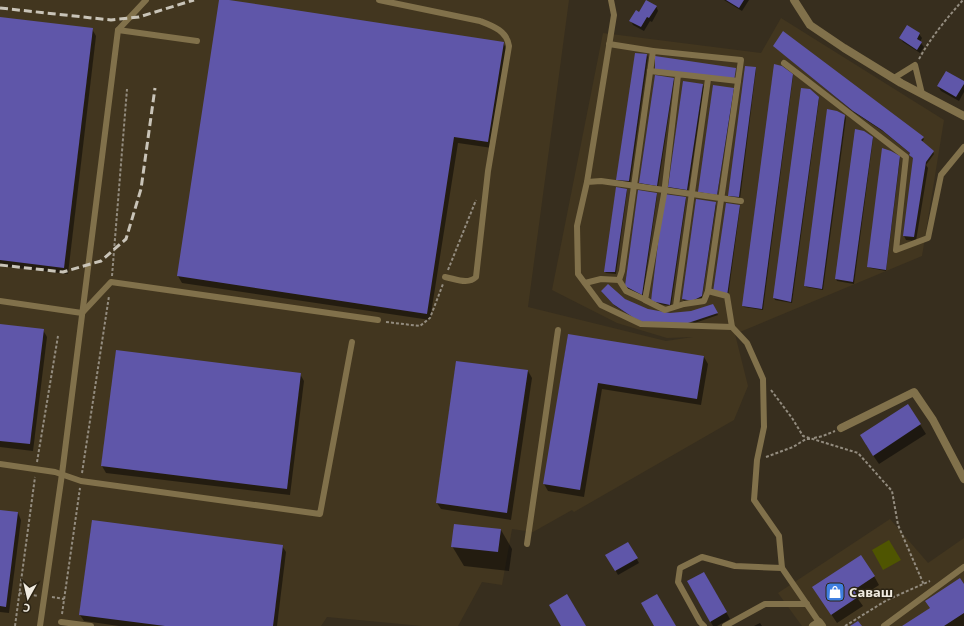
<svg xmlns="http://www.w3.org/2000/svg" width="964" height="626" font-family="'Noto Sans',sans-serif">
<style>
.built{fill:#42361f}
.green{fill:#4f5501}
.shadow{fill:#0007}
.building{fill:#5f56a9}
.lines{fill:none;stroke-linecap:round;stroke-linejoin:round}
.path{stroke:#938c7f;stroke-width:2;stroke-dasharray:3 2;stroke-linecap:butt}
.lane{stroke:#81714b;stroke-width:6}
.street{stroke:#81714b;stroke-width:8}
.rail{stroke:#c9c4b8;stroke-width:3;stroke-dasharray:8 4;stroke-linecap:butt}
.labels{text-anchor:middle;stroke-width:3;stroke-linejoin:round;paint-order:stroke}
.poi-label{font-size:13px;font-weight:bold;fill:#f0ebe0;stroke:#2c2414;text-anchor:start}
</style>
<rect width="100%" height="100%" fill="#372e1e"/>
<g class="built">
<path d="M0 0H569L528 307 666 341 693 337 667 338 617 323 552 290 603 33 761 53 781 18 944 120 922 256 735 334 748 386 734 420 574 512 572 510 533 532 512 529 502 585 482 582 458 626H422L327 617 321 626H0Z"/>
<path d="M890 519 928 563 964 538V626H802L778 593Z"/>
</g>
<path class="green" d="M889 540 901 560 883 570 872 550Z"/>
<g class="shadow">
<path d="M220 0 503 43 507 50 492 148 458 143 430 320 182 283 178 276Z"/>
<path d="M724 0H749L742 11Z"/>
<path d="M656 6 658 11 652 22 650 21 644 31 633 25 631 21 640 13Z"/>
<path d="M0 18 92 29 96 36 68 274 0 266Z"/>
<path d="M919 34 922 38 920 42 924 47 920 53 903 42 900 38Z"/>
<path d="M774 46 923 138 924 139 922 142 933 152 934 154 926 165 928 168 916 241 906 240 904 236 914 158 911 157V154L884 132 855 113Z"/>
<path d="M647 55 648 57 630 183 618 181 617 179Z"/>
<path d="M755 68 756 70 740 199 730 198 729 196Z"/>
<path d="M792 74 793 76 763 310 744 307 743 306Z"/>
<path d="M673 79 674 81 658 187 641 185 640 183Z"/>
<path d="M964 82V92L959 101 941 91 938 86Z"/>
<path d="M703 85 704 87 688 192 670 189 669 187Z"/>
<path d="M733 88 734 90 717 196 700 193Z"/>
<path d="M802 89 818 98 819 100 792 303 775 300 774 298Z"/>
<path d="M845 116 846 118 823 290 806 287 805 285Z"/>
<path d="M872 137 873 139 854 284 837 281 836 279Z"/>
<path d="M899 157 900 159 886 271 870 268 868 266Z"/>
<path d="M626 190 627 192 616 274 606 273 605 272Z"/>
<path d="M656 194 657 196 643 296 627 288 626 286Z"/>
<path d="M685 198 686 200 671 306 653 303Z"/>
<path d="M715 203 716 205 702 298 694 302 684 301 683 299Z"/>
<path d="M739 206 740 208 728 297 715 294Z"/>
<path d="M602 292 624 299 647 310 670 314 692 312 713 305 718 315 689 325 636 319 615 306Z"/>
<path d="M0 325 43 330 47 337 33 451 0 447Z"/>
<path d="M568 335 704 357 708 364 701 405 602 389 584 497 548 491 544 484Z"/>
<path d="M528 371 532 378 511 520 441 509 437 503Z"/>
<path d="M300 374 304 381 290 495 106 473 102 466Z"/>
<path d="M908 405 926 434 879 464 866 445Z"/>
<path d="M0 511 18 513 21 520 9 613 0 612Z"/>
<path d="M501 530 512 549 509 571 464 566 452 546Z"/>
<path d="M628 543 639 563 618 575 607 555Z"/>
<path d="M282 546 286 552 277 626H119L84 621 80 615Z"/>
<path d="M704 573 730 619 717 626H713L688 582Z"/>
<path d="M874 576 879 585 858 599 863 606 837 623 819 596Z"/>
<path d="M964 586V626H904Z"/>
<path d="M760 623 762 626H754Z"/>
</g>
<g class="building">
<path d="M219 0H229L504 42 488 142 454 137 427 314 177 276Z"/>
<path d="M646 0 657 6 649 18 647 17 641 27 629 21 636 10 639 12Z"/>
<path d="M726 0H744L739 8Z"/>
<path d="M0 17 93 28 64 268 0 260Z"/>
<path d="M907 25 920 33 917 39 922 42 917 50 899 38Z"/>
<path d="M783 31 924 137 921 140 934 151 926 162 914 237 903 236 913 158 909 155 910 153 882 130 853 111 773 46Z"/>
<path d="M635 53 647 54 629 181 616 180Z"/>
<path d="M655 56 736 68 734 81 655 69Z"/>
<path d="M774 64 782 66 793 74 762 309 742 306Z"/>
<path d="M745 66 756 67 739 197 728 196Z"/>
<path d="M946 71 964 81V84L956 97 937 86Z"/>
<path d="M655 75 674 78 657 186 639 183Z"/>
<path d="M683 81 703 84 687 190 668 187Z"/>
<path d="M713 85 734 88 717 195 698 192Z"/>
<path d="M801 88 810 89 819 97 791 302 773 298Z"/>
<path d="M827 109 837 111 845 115 822 289 804 286Z"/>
<path d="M855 129 864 131 873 137 853 282 835 279Z"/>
<path d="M882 148 891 151 900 156 886 270 867 267Z"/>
<path d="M616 187 627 189 615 272H604Z"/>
<path d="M638 190 657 193 642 295 625 286Z"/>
<path d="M664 194 686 197 670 305 651 301Z"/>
<path d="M696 199 716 202 702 296 692 301 682 299Z"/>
<path d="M726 203 740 205 727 296 713 292Z"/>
<path d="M608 284 625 299 648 309 670 313 691 311 713 304 718 313 688 323H645L634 318 613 304 601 291Z"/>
<path d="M0 324 44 329 30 444 0 441Z"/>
<path d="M568 334 704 356 697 399 598 383 580 490 543 484Z"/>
<path d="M116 350 301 373 287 489 101 466Z"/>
<path d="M456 361 528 370 507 513 436 503Z"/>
<path d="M908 404 921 424 873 456 860 435Z"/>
<path d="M0 510 18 512 6 607 0 606Z"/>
<path d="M92 520 283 545 273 626H165L79 615Z"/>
<path d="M454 524 501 529 498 552 451 547Z"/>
<path d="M628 542 638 558 615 571 605 555Z"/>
<path d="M861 555 875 576 854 590 858 597 831 615 812 587Z"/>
<path d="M704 572 727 612 710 622 687 581Z"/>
<path d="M960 578 964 584V613L944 626H902L930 608 925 601Z"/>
<path d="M567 594 586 626H561L549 605Z"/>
<path d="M657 594 676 626H654L641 603Z"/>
<path d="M858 621 862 626H850Z"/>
</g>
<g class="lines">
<g class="path">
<path d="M919 59C931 37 947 18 963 0"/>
<path d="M448 270 476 200"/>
<path d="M112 276 127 89"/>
<path d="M386 322 420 326 430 318 443 284"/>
<path d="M771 390 792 418 803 436 858 453 892 491 898 525 924 585"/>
<path d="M814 438 823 436 835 431"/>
<path d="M766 457 793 447 806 439H810"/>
<path d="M37 462 58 336"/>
<path d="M82 473 109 296"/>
<path d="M19 593 38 596"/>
<path d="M52 597 64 599"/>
<path d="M62 614 80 488"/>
<path d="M15 626 35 477"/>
<path d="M845 626 887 600 930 581"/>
</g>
<g class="lane">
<path d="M379 0 480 21C493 26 507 31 509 46L488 171 476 277C468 285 456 279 445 277"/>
<path d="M118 30 197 41"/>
<path d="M609 44 653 51 741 60 738 81"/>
<path d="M784 63 906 157 896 250 928 238 941 175 964 147"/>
<path d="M650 71 738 81 708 291 704 301 684 304 665 310 645 300 664 194 678 75"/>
<path d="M894 78 915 65 922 94"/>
<path d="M587 182 614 15 611 0"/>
<path d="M741 201 601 181 587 182 577 226 578 274 601 305 641 324 732 327 747 343 763 379 764 427 757 460 754 500 779 536 782 568 819 622"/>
<path d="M585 283 601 279 619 280"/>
<path d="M708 291 727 296 732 327"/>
<path d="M0 301 82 313 111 282 378 320"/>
<path d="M648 301 626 291 619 280 622 271 653 51"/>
<path d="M676 306 708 79"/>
<path d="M0 464 55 472 81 481 320 514 352 342"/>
<path d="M527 544 558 330"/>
<path d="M61 622 91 626"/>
<path d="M40 626 62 474 118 30 146 0"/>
<path d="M704 626 700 622 678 582 680 568 702 557 735 566 782 568"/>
<path d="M725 626 765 604H807"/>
<path d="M884 626 964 567"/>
</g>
<g class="street">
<path d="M794 0 810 25 844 48 901 83 964 116"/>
<path d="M841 428 914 392 933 420 964 479"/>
<path d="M813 626 819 622 822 626"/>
</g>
<g class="rail">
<path d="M0 8 111 20 139 17 194 0"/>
<path d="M0 265 63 272 101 261 126 239 141 189 155 88"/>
</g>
</g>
<defs>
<symbol id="shop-square" viewBox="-11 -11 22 22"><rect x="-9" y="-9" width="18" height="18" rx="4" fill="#3f7fe0" stroke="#2c2414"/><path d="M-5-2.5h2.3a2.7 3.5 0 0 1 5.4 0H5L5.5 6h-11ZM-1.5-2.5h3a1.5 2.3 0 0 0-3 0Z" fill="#fff"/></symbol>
</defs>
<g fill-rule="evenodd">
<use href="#shop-square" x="824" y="581" width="22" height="22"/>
</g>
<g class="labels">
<g class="poi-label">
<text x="849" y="597">Саваш</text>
</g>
</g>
<g transform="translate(28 598) rotate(188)" stroke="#2c2414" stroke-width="3" paint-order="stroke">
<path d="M0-3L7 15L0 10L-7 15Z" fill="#f0ebe0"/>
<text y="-6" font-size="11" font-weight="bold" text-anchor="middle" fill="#f0ebe0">С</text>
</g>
</svg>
